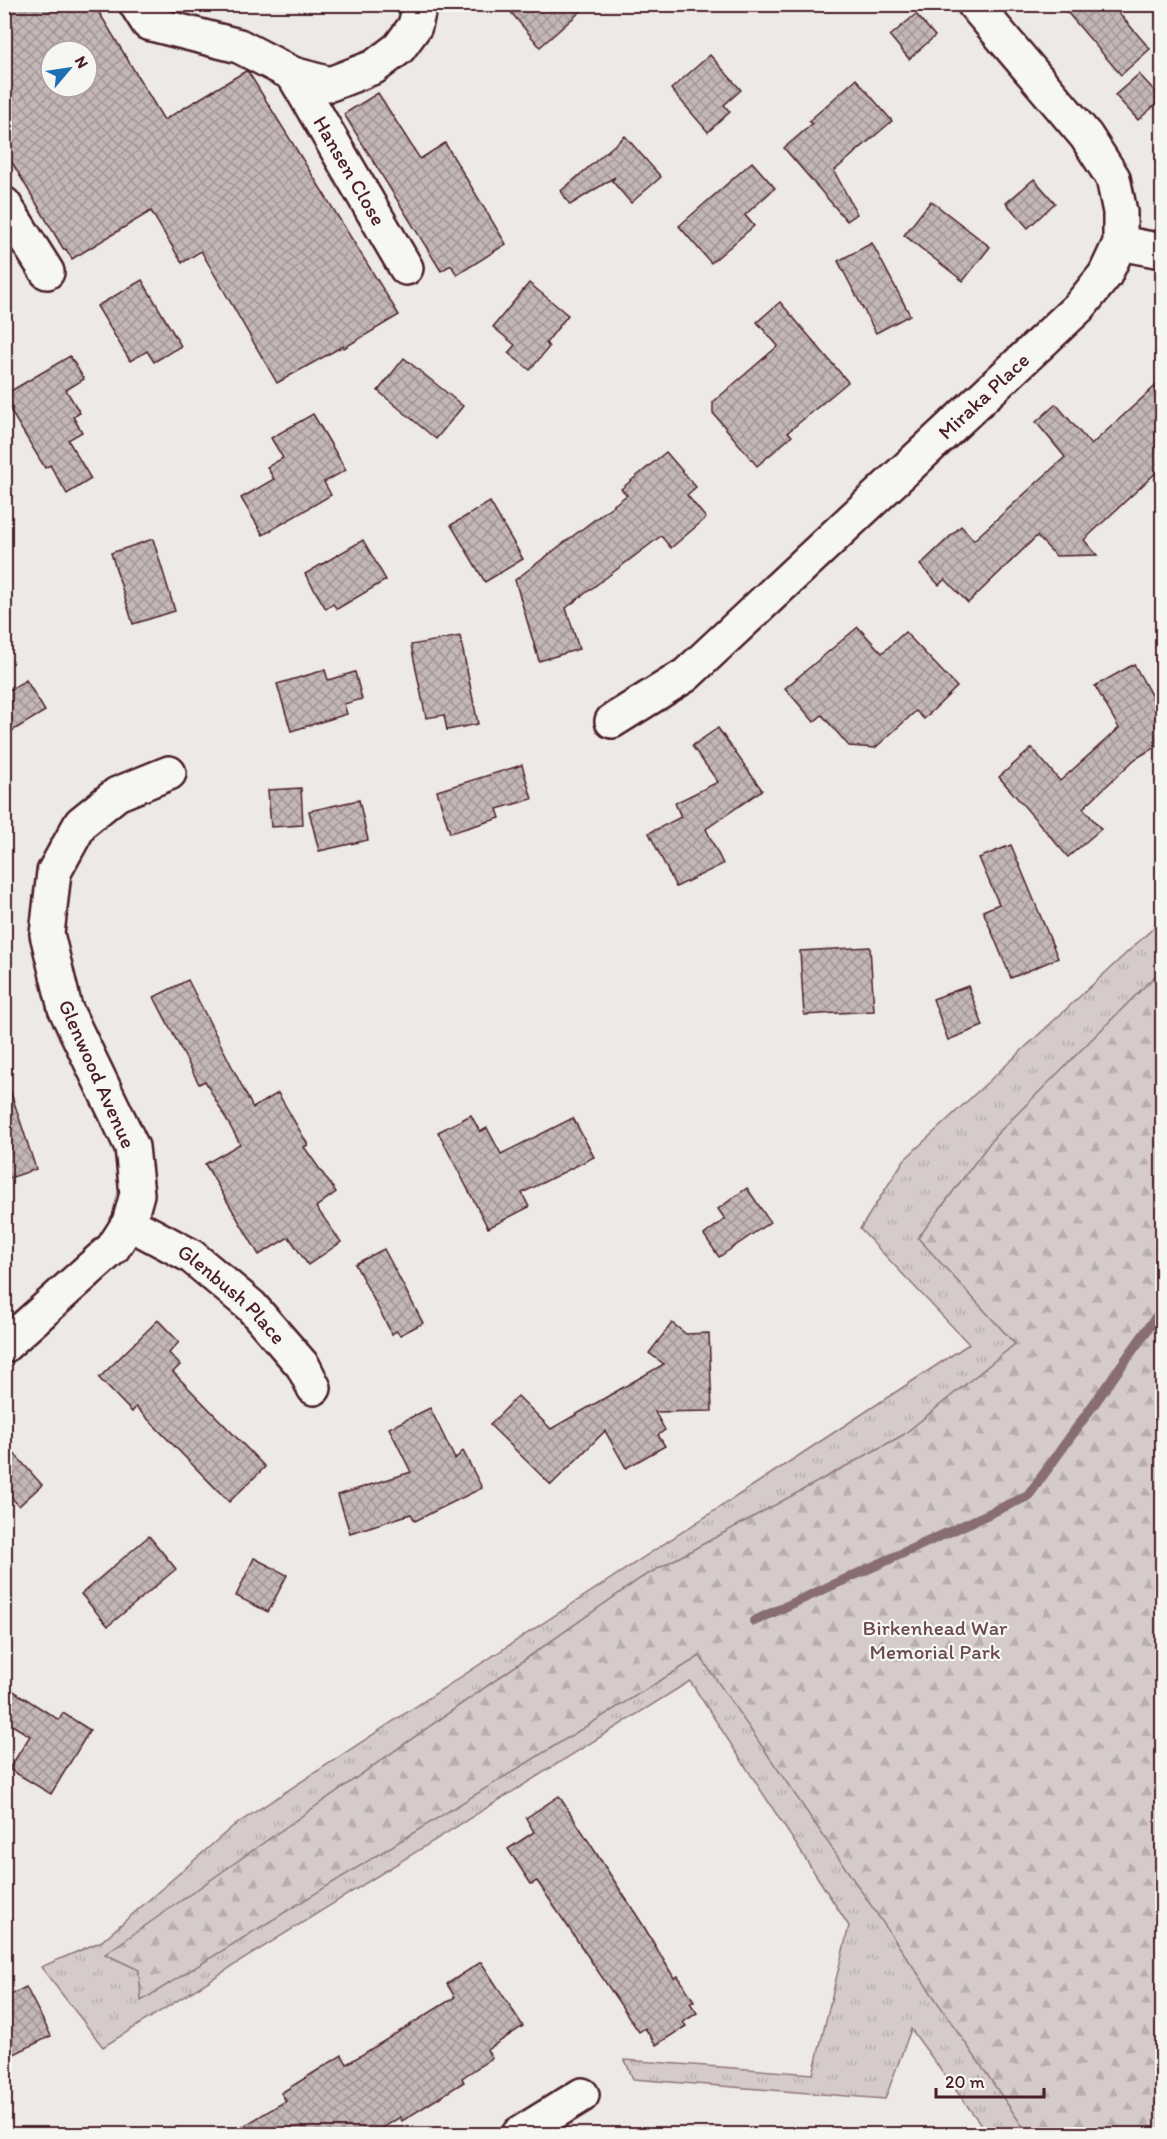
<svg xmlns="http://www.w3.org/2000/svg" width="1167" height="2139" font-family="Itim,sans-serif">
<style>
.grass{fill:url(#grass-tufts);stroke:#8f757a;stroke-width:1.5}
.forest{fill:url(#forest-firs);stroke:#8f757a;stroke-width:1.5}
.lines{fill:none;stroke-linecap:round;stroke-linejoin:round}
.stream{stroke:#886e73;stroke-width:10}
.building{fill:url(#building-cross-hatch);stroke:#4a1f2b;stroke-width:1.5;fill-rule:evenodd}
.street-casing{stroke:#4a1f2b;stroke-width:38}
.street{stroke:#f6f6f2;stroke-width:33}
.labels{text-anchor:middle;stroke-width:4.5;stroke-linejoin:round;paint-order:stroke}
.street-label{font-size:21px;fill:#4a1f2b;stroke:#f6f6f2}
.park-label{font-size:21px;fill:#6c4a53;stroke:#f6f6f2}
</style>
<defs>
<pattern id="grass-tufts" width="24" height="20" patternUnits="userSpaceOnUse" patternTransform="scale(1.5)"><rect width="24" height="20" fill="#d4cbca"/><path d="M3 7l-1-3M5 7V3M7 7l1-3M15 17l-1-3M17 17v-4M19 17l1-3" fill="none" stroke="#b8aeae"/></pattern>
<pattern id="forest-firs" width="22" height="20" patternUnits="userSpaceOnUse" patternTransform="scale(1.5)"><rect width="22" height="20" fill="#d4cbca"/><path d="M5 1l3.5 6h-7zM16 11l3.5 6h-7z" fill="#b8aeae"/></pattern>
<pattern id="building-cross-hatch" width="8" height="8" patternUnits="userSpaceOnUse" patternTransform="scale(1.5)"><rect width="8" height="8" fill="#c4b7b7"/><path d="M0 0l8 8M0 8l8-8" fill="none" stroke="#a19495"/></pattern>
</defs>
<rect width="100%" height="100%" fill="#ece9e6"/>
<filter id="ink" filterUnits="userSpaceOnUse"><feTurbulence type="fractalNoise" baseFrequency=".0167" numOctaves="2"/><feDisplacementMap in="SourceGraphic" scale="12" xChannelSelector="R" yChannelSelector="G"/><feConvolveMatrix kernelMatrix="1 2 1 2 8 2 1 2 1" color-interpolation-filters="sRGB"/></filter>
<g filter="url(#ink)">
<path class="grass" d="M1162 920V2134H988L911 2029 885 2099 633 2079 625 2060 813 2074 849 1926 690 1681 103 2047 41 1967 102 1941 232 1827 969 1344 860 1229 904 1160Z"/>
<path class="forest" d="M1162 969V2134H1033L1021 2124 700 1656 141 2001 139 1970 105 1954 641 1578 903 1435 1015 1344 918 1238 995 1136Z"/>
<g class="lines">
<path class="stream" d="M754 1621 1028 1496 1162 1309"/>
</g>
<g class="building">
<path d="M4 4H94L164 120 246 71 249 73 399 315 344 348 343 346 277 383 201 251 182 263 151 211 72 259 66 249 64 250 4 149ZM51 51H87V87H51Z"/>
<path d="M504 4H589L540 47Z"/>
<path d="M1060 4H1111L1150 49 1121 75Z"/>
<path d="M916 14 935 36 909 59 890 36Z"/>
<path d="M710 55 741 90 724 105 730 112 708 132 671 89Z"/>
<path d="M1139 74 1162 99 1138 120 1115 95Z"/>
<path d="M856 79 892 121 834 171 857 214 847 221 784 148 812 124 809 121Z"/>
<path d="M378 93 420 159 445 143 506 244 457 275 451 265 441 271 344 114Z"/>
<path d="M625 136 661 177 631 203 612 181 615 177 570 205 561 191Z"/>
<path d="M752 162 775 188 745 215 754 226 711 263 679 226Z"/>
<path d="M1034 179 1055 203 1028 228 1006 203Z"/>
<path d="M931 201 990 247 963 281 904 235Z"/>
<path d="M872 243 910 315 876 333 838 261Z"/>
<path d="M142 280 181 346 154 362 147 351 130 361 97 306Z"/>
<path d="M529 283 568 315 546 343 549 347 530 370 508 353 515 345 493 327Z"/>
<path d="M780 302 848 382 788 432 792 436 757 466 713 413V402L778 346 757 322Z"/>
<path d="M70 356 84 379 66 390 80 413 73 417 82 432 68 440 91 479 67 494 50 465 45 468 4 400V395Z"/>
<path d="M404 358 463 406 436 439 378 391Z"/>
<path d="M1162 380V467L1084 540 1097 555 1056 556 1037 536 968 603 945 579 939 585 920 565 961 526 974 540 1065 457 1036 422 1056 404 1091 445Z"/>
<path d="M313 414 346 470 324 482 331 495 263 535 241 498 274 479 267 467 283 458 271 438Z"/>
<path d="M666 452 696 487 687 495 706 518 671 548 661 536 566 608 579 649 539 661 515 580 627 495 621 489Z"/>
<path d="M490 502 523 559 485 582 451 525Z"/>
<path d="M153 539 175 611 133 624 111 553Z"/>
<path d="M363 540 386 580 337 609 333 604 326 609 305 574Z"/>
<path d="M858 627 882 653 905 632 957 687 924 719 916 711 875 748 849 746 822 715 814 722 785 688Z"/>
<path d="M460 636 478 724 447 730 444 715 426 718 411 645Z"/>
<path d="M1134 664 1162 715V743L1135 759 1083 808 1101 829 1068 857 999 777 1032 748 1060 781 1119 728 1095 686Z"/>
<path d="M325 670 328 680 355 672 362 699 344 704 347 714 291 731 277 684Z"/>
<path d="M26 680 45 711 4 736V693Z"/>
<path d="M718 728 762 790 706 829 723 864 676 887 649 833 681 817 675 803 718 782 692 746Z"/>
<path d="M522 765 532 799 497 809 500 818 450 833 437 791Z"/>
<path d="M301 788 303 825 271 827 268 790Z"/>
<path d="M359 800 368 840 319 851 309 811Z"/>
<path d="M1011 845 1058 958 1011 978 983 911 999 904 979 858Z"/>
<path d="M870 947 874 1011 804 1015 800 951Z"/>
<path d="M188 980 253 1108 278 1093 308 1145 304 1147 336 1192 316 1207 341 1242 308 1265 289 1237 259 1255 205 1164 240 1144 205 1081 199 1084 154 997Z"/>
<path d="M968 986 983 1026 948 1040 933 999Z"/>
<path d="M10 1090 36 1169 4 1180V1091Z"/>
<path d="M471 1115 480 1132 487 1128 501 1154 573 1118 594 1157 522 1193 529 1207 488 1228 438 1132Z"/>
<path d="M747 1188 770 1222 719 1257 704 1235 725 1219 718 1209Z"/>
<path d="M384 1249 423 1323 400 1335 396 1331 392 1334 355 1264Z"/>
<path d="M158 1320 179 1342 169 1353 180 1365 173 1372 265 1467 229 1502 136 1407 132 1412 99 1378Z"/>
<path d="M672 1323 686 1334 709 1333 712 1411 655 1412 665 1430 658 1435 665 1446 626 1468 605 1431 551 1485 490 1425 518 1396 551 1429 664 1364 649 1353Z"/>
<path d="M430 1408 455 1459 463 1451 482 1488 415 1521 411 1514 350 1533 338 1495 411 1472 389 1428Z"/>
<path d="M4 1442 42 1485 19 1506 4 1489Z"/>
<path d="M149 1536 176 1569 108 1626 81 1594Z"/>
<path d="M254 1558 287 1575 268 1612 236 1596Z"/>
<path d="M4 1685 59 1720 63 1713 90 1730 51 1794 9 1769 30 1736 4 1720Z"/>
<path d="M559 1796 643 1925 674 1978 678 1976 694 2001 690 2003 697 2013 683 2022 686 2026 656 2045 645 2028 639 2032 537 1881 531 1884 508 1849 534 1832 526 1818Z"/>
<path d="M481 1962 523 2026 487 2050 492 2058 462 2078 464 2082 402 2121 400 2117 373 2134H230L286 2101 281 2093 342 2055 347 2064 455 1997 447 1984Z"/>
<path d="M26 1987 51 2036 4 2059V1998Z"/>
</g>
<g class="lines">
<defs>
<g id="street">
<path d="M136 4 148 23 239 46 293 74 330 84 374 67 399 48 415 26 420 4"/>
<path id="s1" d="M293 74 406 268"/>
<path d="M4 204 47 272"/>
<path d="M1120 243 1162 251"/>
<path id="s2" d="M612 721 686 675 1079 307 1105 275 1120 243V212L1113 178 1086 136 974 4"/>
<path id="s3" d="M129 1223 191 1256 251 1306 303 1366 314 1388"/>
<path d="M4 1346 113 1248 129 1223 137 1194 132 1147 65 1008 47 934 54 872 81 823 117 794 169 773"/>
<path d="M519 2134 582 2095"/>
</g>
</defs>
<use href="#street" class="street-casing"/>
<use href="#street" class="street"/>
</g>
</g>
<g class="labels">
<g class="street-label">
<text dy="7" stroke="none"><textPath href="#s1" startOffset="112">Hansen Close</textPath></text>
<text dy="7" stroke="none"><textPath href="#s2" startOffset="495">Miraka Place</textPath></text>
<text transform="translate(97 1074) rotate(66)" y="7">Glenwood Avenue</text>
<text dy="7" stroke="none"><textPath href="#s3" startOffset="126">Glenbush Place</textPath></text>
</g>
<g class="park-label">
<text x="935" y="1635">Birkenhead War<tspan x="935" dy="24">Memorial Park</tspan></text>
</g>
</g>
<rect width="1167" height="2139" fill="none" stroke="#f6f6f2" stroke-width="24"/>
<rect x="12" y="12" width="1143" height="2115" fill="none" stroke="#4a1f2b" stroke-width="2" filter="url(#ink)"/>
<g transform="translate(69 69) rotate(61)"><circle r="28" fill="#f6f6f2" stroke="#b1a0a2" stroke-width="1.5"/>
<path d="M0-4.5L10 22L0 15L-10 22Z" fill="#1f6fb2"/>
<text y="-9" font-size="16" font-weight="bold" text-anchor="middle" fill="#4a1f2b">N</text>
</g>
<path d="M936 2088v9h108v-9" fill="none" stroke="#4a1f2b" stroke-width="3"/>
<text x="945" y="2088" font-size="18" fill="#4a1f2b" stroke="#f6f6f2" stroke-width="4.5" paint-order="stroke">20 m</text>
</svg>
